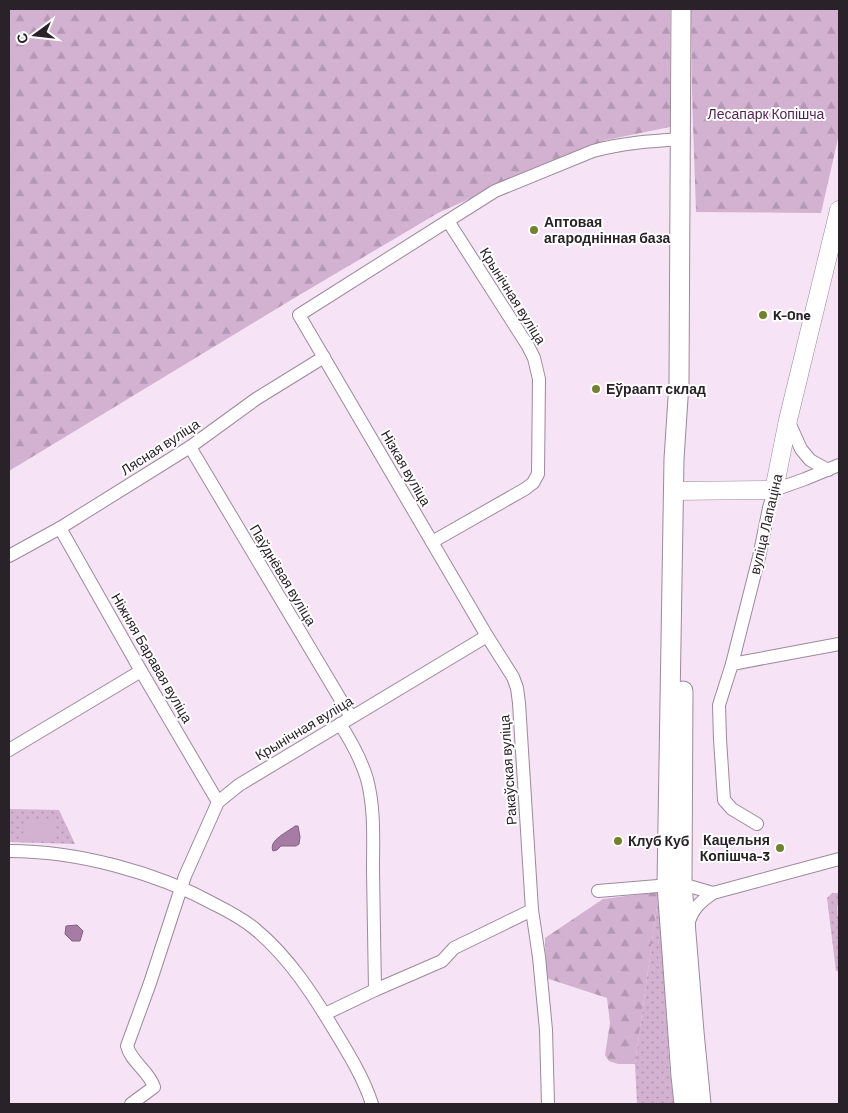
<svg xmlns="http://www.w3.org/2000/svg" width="848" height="1113" font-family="Barlow,sans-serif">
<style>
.grass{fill:url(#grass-dots)}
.forest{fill:url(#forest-firs)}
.garden{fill:#d2b1d1}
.water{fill:#a67ca5;stroke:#806180}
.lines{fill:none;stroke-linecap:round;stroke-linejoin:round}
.minor-casing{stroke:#9c8a9b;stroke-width:14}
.secondary-casing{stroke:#9c8a9b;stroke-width:19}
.primary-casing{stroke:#9c8a9b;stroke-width:21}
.minor{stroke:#fff;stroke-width:12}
.secondary{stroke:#fff;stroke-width:18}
.primary{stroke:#fff;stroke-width:19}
.poi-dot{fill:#73802d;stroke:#fff;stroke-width:2}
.labels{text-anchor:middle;stroke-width:4;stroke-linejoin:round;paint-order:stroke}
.park-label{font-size:14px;fill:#541f54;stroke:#fff}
.poi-label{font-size:14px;font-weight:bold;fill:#292229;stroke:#fff;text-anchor:start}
.street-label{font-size:14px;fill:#292229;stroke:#fff}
</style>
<defs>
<pattern id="grass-dots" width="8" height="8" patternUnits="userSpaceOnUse" patternTransform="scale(1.25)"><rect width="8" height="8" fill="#d2b1d1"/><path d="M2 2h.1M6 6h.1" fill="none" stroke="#b498b3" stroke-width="1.8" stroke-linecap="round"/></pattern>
<pattern id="forest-firs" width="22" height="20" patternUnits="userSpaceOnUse" patternTransform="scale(1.25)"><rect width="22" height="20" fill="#d2b1d1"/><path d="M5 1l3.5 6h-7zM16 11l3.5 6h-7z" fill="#b498b3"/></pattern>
</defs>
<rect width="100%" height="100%" fill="#f6e3f5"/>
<g class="grass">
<path d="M9 809 59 810 75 844 9 842Z"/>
<path d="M659 892 670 1072 674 1104H637L635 1064Z"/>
<path d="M832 893H839V905L837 906 839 929V979L838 971H836L827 898Z"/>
</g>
<g class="forest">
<path d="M9 9H670V127L606 140 544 165 438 213 291 300 9 471Z"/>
<path d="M691 9H839V134L821 213 696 212 692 94Z"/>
<path d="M659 892 635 1064H618L609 1061 605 1055 610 1023 607 998 546 978 545 938 603 899Z"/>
</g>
<path class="garden" d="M24 819 56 821 55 842 23 838Z"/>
<g class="water">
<path d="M295 826H298L300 837 299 844 296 846H281L277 850 273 851C268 840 288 832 295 826Z"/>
<path d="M77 925 83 931 80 941H72L65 934 66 926Z"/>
</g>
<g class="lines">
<defs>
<g id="minor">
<path d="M788 420 801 449 810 460 828 470"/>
<path d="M190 447 351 717"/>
<path d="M60 528 141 671 218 802"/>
<path d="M432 542 525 489 533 483 538 474 539 379 534 358 528 346 448 221"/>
<path d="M9 556 60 528 190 447 256 399 324 357"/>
<path d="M732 664 839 644"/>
<path d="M340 724C351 741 361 759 367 779 375 809 373 840 373 871 374 911 374 950 375 990"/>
<path d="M9 750 141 671"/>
<path d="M757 824 732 809 724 800 720 739 719 705 732 664 759 557 769 508 774 490 805 479 839 465"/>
<path d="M9 851C77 851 156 872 216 905 230 912 243 919 255 929 289 957 314 996 336 1033 350 1056 364 1079 372 1104"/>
<path d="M598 891 682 884 713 893"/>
<path d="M688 925C692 909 700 902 713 893L839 859"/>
<path d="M325 1014 375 990 442 961 454 948 532 910"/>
<path d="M131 1104 154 1087C149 1071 131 1062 127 1046L150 983 185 876 218 802 239 785 487 636"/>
<path d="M548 1104 546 1030 539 957 532 910 519 703 517 688 513 677 487 636 299 315 495 191 593 151C622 143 651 141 681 139"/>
</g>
<path id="secondary" d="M674 491 774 490 788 420 839 210"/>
<g id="primary">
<path d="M681 9 679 383 674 459 667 885 681 1076 684 1104"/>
<path d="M683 691 682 884 694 1032 701 1104"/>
</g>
</defs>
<use href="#minor" class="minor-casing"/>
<use href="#secondary" class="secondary-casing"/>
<use href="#primary" class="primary-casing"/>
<use href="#minor" class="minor"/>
<use href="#secondary" class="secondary"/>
<use href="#primary" class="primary"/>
</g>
<g class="poi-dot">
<circle cx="534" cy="230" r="5"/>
<circle cx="763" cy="315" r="5"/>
<circle cx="596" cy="389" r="5"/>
<circle cx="618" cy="841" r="5"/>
<circle cx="780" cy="848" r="5"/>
</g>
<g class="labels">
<g class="park-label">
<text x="766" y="119">Лесапарк Копішча</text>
</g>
<g class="poi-label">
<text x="544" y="227">Аптовая<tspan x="544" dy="16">агароднінная база</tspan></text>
<text x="773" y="320">K-One</text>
<text x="606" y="394">Еўраапт склад</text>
<text x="770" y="845" text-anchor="end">Кацельня<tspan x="770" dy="16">Копішча-3</tspan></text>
<text x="628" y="846">Клуб Куб</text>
</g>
<g class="street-label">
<text transform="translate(513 296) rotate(58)" y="5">Крынічная вуліца</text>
<text transform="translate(160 447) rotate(-33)" y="5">Лясная вуліца</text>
<text transform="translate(406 468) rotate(60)" y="5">Нізкая вуліца</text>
<text transform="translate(766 524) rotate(-77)" y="5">вуліца Лапаціна</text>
<text transform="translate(283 575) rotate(59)" y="5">Паўднёвая вуліца</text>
<text transform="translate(152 658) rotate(60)" y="5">Ніжняя Баравая вуліца</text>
<text transform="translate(304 728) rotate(-31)" y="5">Крынічная вуліца</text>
<text transform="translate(508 770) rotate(-94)" y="5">Ракаўская вуліца</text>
</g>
</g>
<rect width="848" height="1113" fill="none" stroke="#292229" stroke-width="20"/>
<g transform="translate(35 35) rotate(255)" stroke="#ffffff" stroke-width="4" paint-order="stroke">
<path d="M0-4L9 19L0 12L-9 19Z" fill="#292229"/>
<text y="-8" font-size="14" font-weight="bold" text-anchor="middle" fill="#292229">С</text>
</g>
</svg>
